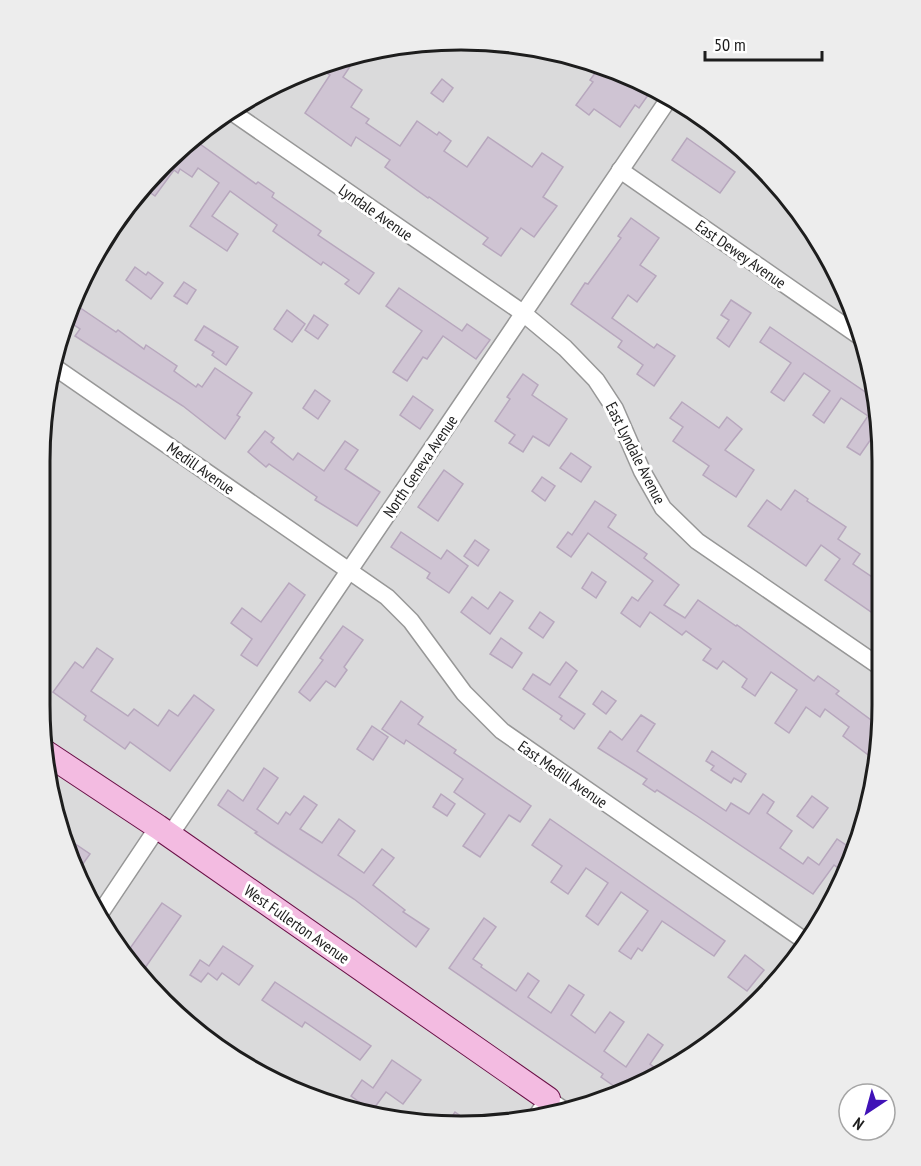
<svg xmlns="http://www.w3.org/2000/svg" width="921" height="1166" font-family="'PT Sans Narrow',sans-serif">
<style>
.residential{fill:#dadadb}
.building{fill:#cfc4d3;stroke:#b7a7bd;stroke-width:1.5}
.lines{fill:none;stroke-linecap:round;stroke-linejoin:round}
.street-casing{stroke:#979797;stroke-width:19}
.secondary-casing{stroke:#690f46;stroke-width:26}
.street{stroke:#fff;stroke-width:16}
.secondary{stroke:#f3bbe1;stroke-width:24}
.labels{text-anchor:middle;stroke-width:6;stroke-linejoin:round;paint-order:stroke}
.street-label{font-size:16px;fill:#1d1d1d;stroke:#fff}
.rim{fill:none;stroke:#1d1d1d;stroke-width:3}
</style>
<rect width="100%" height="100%" fill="#ece3ed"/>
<path class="residential" d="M488 40 569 53 647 82 717 126 777 182 825 249 860 325 881 433 874 787 850 866 811 940 739 1022 672 1070 570 1113 461 1127 352 1113 250 1071 163 1004 96 917 53 815 39 705 40 433 61 325 126 204 183 143 249 96 325 61 405 43Z"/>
<g class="building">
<path d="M341 58 351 65 343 77 362 90 351 107 369 119 366 123 400 146 417 121 437 135 439 132 451 141 444 151 467 167 488 137 532 167 542 153 563 167 543 197 557 206 534 237 521 228 501 256 483 244 488 238 429 197 428 198 385 167 390 160 356 137 351 146 305 113 330 75 325 72 334 59Z"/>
<path d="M601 65 643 81 653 88 639 108 635 105 620 127 594 109 589 115 576 105 593 82 590 80Z"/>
<path d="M442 79 453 88 443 102 431 93Z"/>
<path d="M687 138 735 172 720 193 672 160Z"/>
<path d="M193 139 256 184 258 182 274 193 272 197 321 231 318 235 374 273 359 294 345 284 349 280 323 262 321 265 273 231 277 225 230 191 212 216 238 234 227 251 190 226 219 183 198 168 192 177 180 169 178 173 174 170 155 196 142 187 183 143 188 146Z"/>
<path d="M631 218 659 238 640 265 656 276 637 302 628 295 612 318 654 348 657 344 675 356 654 386 637 374 643 365 618 347 622 341 571 304 585 283 588 284 621 238 618 236Z"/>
<path d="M135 267 146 275 148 272 163 283 151 299 126 280Z"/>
<path d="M184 282 196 290 187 304 174 296Z"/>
<path d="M399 288 462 331 467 324 490 340 476 359 443 336 427 359 423 357 407 381 393 372 422 331 386 306Z"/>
<path d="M731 300 751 313 729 347 717 338 729 320 721 315Z"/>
<path d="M73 303 116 332 118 330 144 349 146 345 177 366 174 371 196 387 198 384 202 387 215 368 252 393 237 415 240 417 225 439 183 406 75 336 80 329 65 319Z"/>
<path d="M287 310 305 324 292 342 274 329Z"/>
<path d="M314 315 328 325 318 339 305 330Z"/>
<path d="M204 326 238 347 226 365 212 355 214 352 195 340Z"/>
<path d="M770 327 874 398 880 426 860 455 847 447 868 416 841 398 824 423 813 415 830 391 804 373 784 401 771 392 791 363 760 342Z"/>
<path d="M523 374 538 385 532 395 567 419 549 446 533 436 523 452 509 443 515 435 495 421 510 399 507 397Z"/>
<path d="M315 390 330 401 318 419 303 408Z"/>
<path d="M413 396 433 410 420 429 400 415Z"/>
<path d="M682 402 719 428 727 417 742 429 725 450 754 470 736 497 703 475 709 466 673 441 683 427 670 418Z"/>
<path d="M265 431 274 438 271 442 293 460 298 453 324 471 345 441 358 450 345 469 380 492 357 526 315 500 317 497 269 464 266 467 248 452Z"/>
<path d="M571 453 591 467 581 482 560 468Z"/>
<path d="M444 470 463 484 438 521 418 507Z"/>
<path d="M542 477 555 486 545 501 532 491Z"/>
<path d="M795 490 808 499 807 501 846 527 838 539 860 554 853 564 878 581 877 616 825 580 840 559 821 545 806 566 748 526 767 500 781 510Z"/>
<path d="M595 501 616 515 608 527 647 554 644 558 679 585 664 605 685 618 698 600 736 626 737 625 814 681 818 676 839 691 836 694 875 723V760L843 736 849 727 825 709 820 717 806 707 789 733 775 723 797 690 771 672 755 696 742 687 747 679 723 661 717 669 703 660 711 649 686 631 682 635 650 612 640 627 621 613 632 597 638 601 653 581 588 533 571 557 557 547 568 532 572 535Z"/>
<path d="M401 532 441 559 447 550 468 566 449 593 427 578 430 573 391 547Z"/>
<path d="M475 540 489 550 478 566 464 556Z"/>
<path d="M592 572 606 582 596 598 582 588Z"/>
<path d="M289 583 305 595 257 666 241 655 252 639 231 623 242 608 261 622Z"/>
<path d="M500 592 513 601 490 634 461 612 472 597 488 609Z"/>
<path d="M540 612 554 622 543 638 529 628Z"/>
<path d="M343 626 363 640 344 667 347 670 335 687 326 681 310 701 299 692 323 660 320 658Z"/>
<path d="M501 638 522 653 512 668 490 654Z"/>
<path d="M97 648 113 659 91 691 128 716 134 709 158 726 169 710 178 716 194 695 214 710 170 771 130 742 125 749 84 720 86 716 53 692 75 662 83 668Z"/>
<path d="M566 662 577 671 559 697 585 714 574 729 560 719 562 716 523 689 533 674 550 685Z"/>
<path d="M602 691 616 701 606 714 593 704Z"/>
<path d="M401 701 423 717 418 724 456 750 454 753 531 806 520 822 509 815 480 857 463 846 485 814 454 792 463 779 406 740 404 744 382 729Z"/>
<path d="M641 715 655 724 637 751 726 811 731 803 749 814 763 794 774 802 767 813 792 831 780 848 803 864 808 857 819 865 837 839 855 851 842 871 834 865 813 894 697 816 657 790 655 792 643 784 647 779 598 748 610 731 622 740Z"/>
<path d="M372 726 388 737 373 760 357 749Z"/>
<path d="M712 751 746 774 741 782 734 778 731 783 711 770 714 766 706 761Z"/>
<path d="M264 768 278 778 257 809 278 824 286 812 290 815 304 796 317 805 300 829 322 843 339 819 355 831 338 855 364 873 382 849 394 858 373 885 405 910 403 912 429 929 416 947 354 899 271 844 255 833 257 832 218 805 228 790 243 801Z"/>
<path d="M441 794 455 804 447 816 433 807Z"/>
<path d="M812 796 828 808 813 828 797 816Z"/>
<path d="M550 819 725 941 714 956 662 921 642 951 638 948 631 959 619 951 648 911 621 892 598 925 586 916 608 883 586 868 568 894 551 882 562 866 532 845Z"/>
<path d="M62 835 90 854 77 872 70 856Z"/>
<path d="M162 903 181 916 145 968 126 954Z"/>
<path d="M484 918 496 927 473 959 482 965 481 967 516 991 528 973 539 981 528 997 551 1013 569 985 584 995 571 1015 595 1033 610 1012 624 1022 604 1051 626 1067 648 1034 663 1045 650 1064 663 1074 621 1091 601 1077 603 1074 449 968Z"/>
<path d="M223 946 253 966 239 985 222 973 217 980 208 973 201 982 190 975 200 960 209 966Z"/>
<path d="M745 955 764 970 747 991 728 977Z"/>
<path d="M275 982 371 1046 360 1060 305 1022 302 1027 262 1000Z"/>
<path d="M392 1060 421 1080 403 1104 386 1092 372 1111 351 1096 362 1080 373 1088Z"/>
<path d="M455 1112 474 1125 461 1127 446 1125Z"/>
</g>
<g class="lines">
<defs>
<g id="street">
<path d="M229 110 523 313 565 348 596 380 615 409 642 471 663 508 697 541 876 664"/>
<path d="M620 170 862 338"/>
<path d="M53 366 387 597 411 621 464 693 502 731 808 943"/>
<path d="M170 835 670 97"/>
<path d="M97 918 158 827"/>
<path d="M536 1117 548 1099 568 1113"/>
</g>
<path id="secondary" d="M45 752 158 827 548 1099"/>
</defs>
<use href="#street" class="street-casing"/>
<use href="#secondary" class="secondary-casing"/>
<use href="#street" class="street"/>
<use href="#secondary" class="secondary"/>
</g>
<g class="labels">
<g class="street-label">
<text transform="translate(376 212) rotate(35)" y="6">Lyndale Avenue</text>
<text transform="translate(741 254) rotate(35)" y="6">East Dewey Avenue</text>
<text transform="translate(636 453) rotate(63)" y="6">East Lyndale Avenue</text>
<text transform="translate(420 466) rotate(-56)" y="6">North Geneva Avenue</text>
<text transform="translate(201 468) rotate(35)" y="6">Medill Avenue</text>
<text transform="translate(563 774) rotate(35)" y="6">East Medill Avenue</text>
<text transform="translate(297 924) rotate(35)" y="6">West Fullerton Avenue</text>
</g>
</g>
<path d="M0 0H921V1166H0ZM461 50H461A411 411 0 0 1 872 461V705A411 411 0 0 1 461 1116H461A411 411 0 0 1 50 705V461A411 411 0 0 1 461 50Z" fill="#ededed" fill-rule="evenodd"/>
<path class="rim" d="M461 50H461A411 411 0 0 1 872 461V705A411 411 0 0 1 461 1116H461A411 411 0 0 1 50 705V461A411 411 0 0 1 461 50Z"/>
<g transform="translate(867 1112) rotate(216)"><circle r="28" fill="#ffffff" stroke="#a5a5a5" stroke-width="1.5"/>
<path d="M0-4.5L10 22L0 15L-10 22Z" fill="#4012b7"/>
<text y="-9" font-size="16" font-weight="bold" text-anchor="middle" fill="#1d1d1d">N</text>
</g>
<path d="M705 51v9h117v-9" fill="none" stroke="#1d1d1d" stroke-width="3"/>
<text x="714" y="51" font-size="18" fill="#1d1d1d" stroke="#ffffff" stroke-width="4.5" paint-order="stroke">50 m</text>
</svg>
